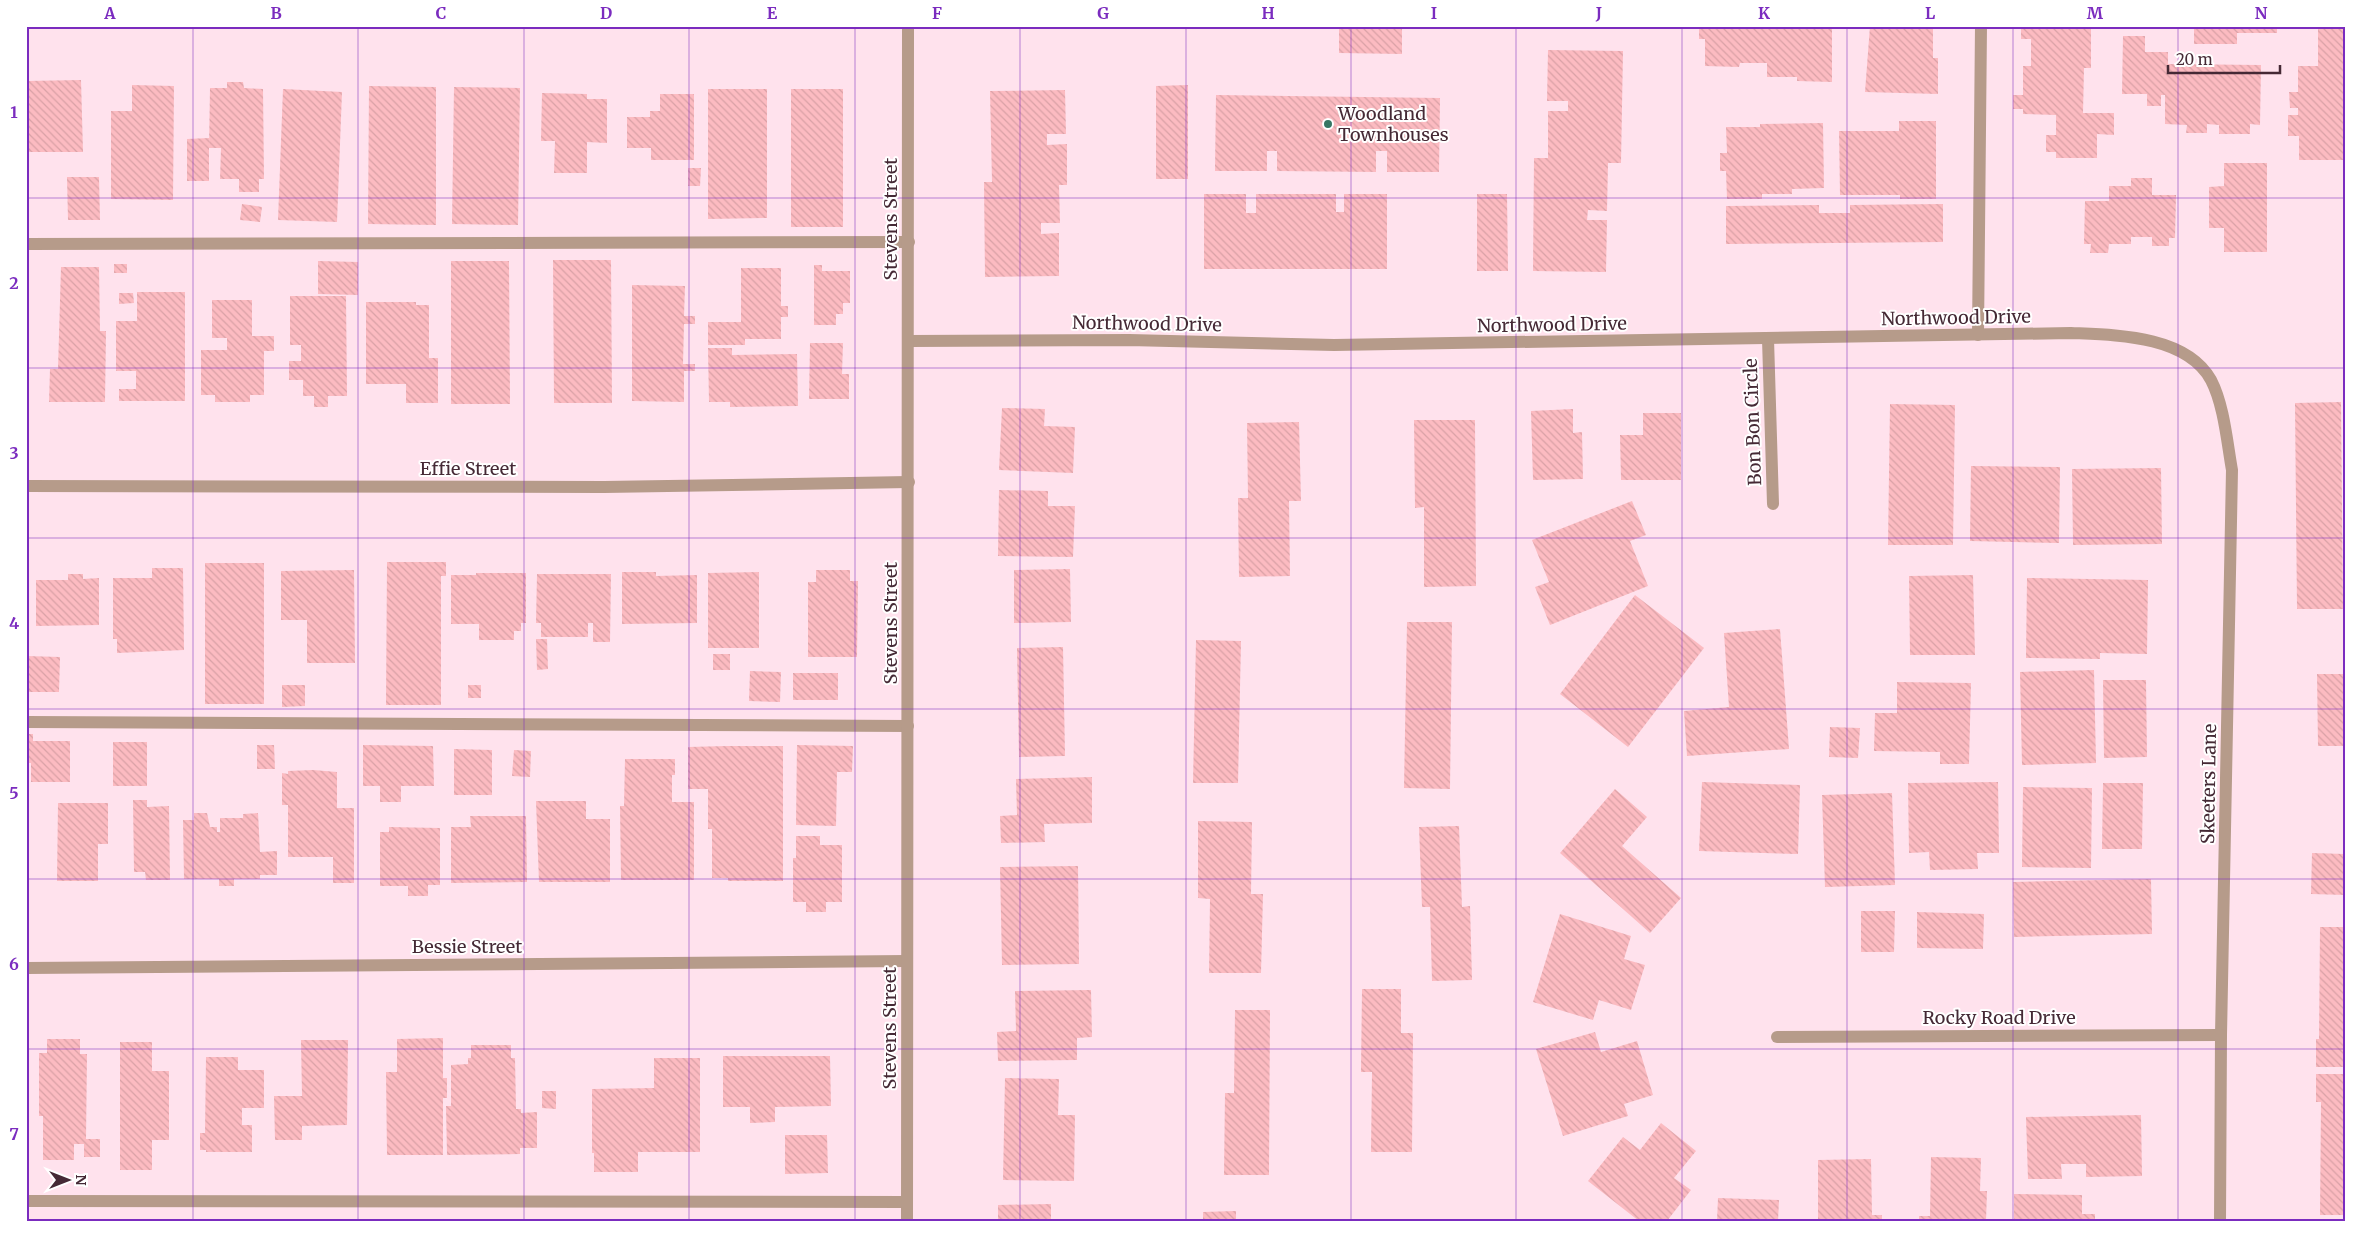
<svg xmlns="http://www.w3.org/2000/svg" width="2371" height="1247" font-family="Merriweather,serif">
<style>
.building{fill:url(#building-back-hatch)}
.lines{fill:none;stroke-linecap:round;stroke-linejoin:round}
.lane{stroke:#b69b8a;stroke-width:12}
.street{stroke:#b69b8a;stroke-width:12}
.grid{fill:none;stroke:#7b2cbf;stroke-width:1;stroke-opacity:0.55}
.poi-dot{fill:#367664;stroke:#fff;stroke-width:2}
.labels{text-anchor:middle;stroke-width:4;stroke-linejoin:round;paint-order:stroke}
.poi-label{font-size:18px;fill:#452935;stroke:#fff;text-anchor:start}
.street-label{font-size:18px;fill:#452935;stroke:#fff}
.neatline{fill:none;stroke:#7b2cbf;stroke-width:2}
.grid-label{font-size:16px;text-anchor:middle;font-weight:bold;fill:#7b2cbf}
</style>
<defs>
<pattern id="building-back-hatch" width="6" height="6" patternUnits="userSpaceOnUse" patternTransform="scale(1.25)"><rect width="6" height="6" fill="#fcbbc1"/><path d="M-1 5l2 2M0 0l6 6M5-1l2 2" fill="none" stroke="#d9a1a6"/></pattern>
</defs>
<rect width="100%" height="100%" fill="#ffe2ed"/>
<g class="building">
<path d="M1339 26H1402V54L1339 53Z"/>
<path d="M1699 26H1832V82L1797 81V77H1767V63H1740L1739 67 1705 66V39H1699Z"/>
<path d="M1870 26H1933V58H1938V94L1865 92Z"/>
<path d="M2021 26H2091V68H2084L2083 113H2114V135L2097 134V158H2056V152H2046V135H2056V115L2023 114V109H2013V95H2023V66H2031V39H2021Z"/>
<path d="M2194 26H2277V33H2237V44H2194Z"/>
<path d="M2318 26H2345V160H2299V136H2288V115H2298V108H2290L2289 92H2298V66H2318Z"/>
<path d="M2123 36H2145V52H2168V64L2261 65 2260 125 2250 124V134H2219V125L2207 124V133H2186L2187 125 2165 124V95H2161V106H2147V94H2122Z"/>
<path d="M1548 50 1623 51 1621 163H1608L1607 211 1588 210 1587 220H1607L1606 272 1533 271 1534 158H1548V111H1568V101H1547Z"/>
<path d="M81 80 83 152H26V81Z"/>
<path d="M227 82H243L244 88 263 89 264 179H259V192H239V179H220L221 148H209L210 88H227Z"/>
<path d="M132 85 174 86 173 200 111 199V111H132Z"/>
<path d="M1188 85V179H1156V86Z"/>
<path d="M369 86 436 87V225L368 224Z"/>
<path d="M454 87 520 88 518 225 452 224Z"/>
<path d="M283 89 342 92 337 222 278 220Z"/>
<path d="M708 89H767V218L708 219Z"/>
<rect x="791" y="89" width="52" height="138"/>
<path d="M1065 90 1066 134H1047V145L1067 144V185H1059L1060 223H1041V234L1059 233V276L985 277 984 182H992L990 91Z"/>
<path d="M542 93 587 94V99H607V143L587 142V173H554L555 141H541Z"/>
<path d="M660 94H694V160H651V148H627V117H650V111H660Z"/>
<path d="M1216 95 1440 98 1439 172H1387V151H1376V172L1277 171V151H1267V171H1215Z"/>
<path d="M1899 121H1936V199H1900V195H1840L1839 131H1899Z"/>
<path d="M1823 123 1824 188 1792 189V194H1762V199H1727L1726 171H1720V153H1727L1726 127H1760V124Z"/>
<path d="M209 138V181H187V139Z"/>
<path d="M2224 163H2267V252H2224V228H2209V187L2224 186Z"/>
<path d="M688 168H701L700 186H688Z"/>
<path d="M67 177H99L100 220H68Z"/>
<path d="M2131 178H2152V195H2176L2175 238H2169V246H2152V237H2131V244H2109L2108 253H2090L2091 244H2084L2085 201H2109V186H2131Z"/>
<path d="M1204 194H1246V213H1256V194H1336V212H1344V194H1387V269H1204Z"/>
<path d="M1477 194H1507L1508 271H1477Z"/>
<path d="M242 204 262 207 260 222 240 220Z"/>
<path d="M1943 204V242L1726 244V206L1819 205V213H1850V205Z"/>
<path d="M553 260H611L612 403H554Z"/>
<path d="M318 261 358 262V295L318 294Z"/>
<path d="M451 261H509L510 404H451Z"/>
<rect x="114" y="264" width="13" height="9"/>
<path d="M814 265H822V271H850V303H843V314H836V325H814Z"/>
<path d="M61 267H99L100 331H106L105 402H49L50 369H58Z"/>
<path d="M741 268H781V306H788V317H781V339H745V345H708V322H741Z"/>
<path d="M632 285 685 286 684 316H695V324H684L683 364H695V371H684V402L632 401Z"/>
<path d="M137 292H185V401H119V389H136V371H116V321H137Z"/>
<path d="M119 293H133L134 303 119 304Z"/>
<path d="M290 296H346L347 396H328V407H314V396H303V380H289V361H301V345H290Z"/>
<path d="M212 300H252V336H274V351H264V395H250V402H215V395H201V350H227V338H212Z"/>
<path d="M366 302H416V305H429V358H438V403H406V384H366Z"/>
<path d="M810 343H843L842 374H849V399H809Z"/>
<path d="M708 348H732V355L797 354 798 406 730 407V402H709Z"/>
<path d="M2341 402 2343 609H2297L2295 403Z"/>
<path d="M1890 404 1955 405 1953 545H1888Z"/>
<path d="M1002 408 1045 409 1044 426 1075 427 1073 473 999 470Z"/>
<path d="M1573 409V433L1582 432 1583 479 1533 480 1531 411Z"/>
<path d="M1643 413H1681V480H1621L1620 435H1643Z"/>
<path d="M1414 420H1475L1476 586 1424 587V507L1415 508Z"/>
<path d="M1299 422 1301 501H1289L1290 576 1239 577 1238 498H1248L1247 423Z"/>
<path d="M1971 466 2060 467 2059 543 1970 541Z"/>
<path d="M2161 468 2162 544 2073 545 2072 469Z"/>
<path d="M999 490 1048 491V506H1075L1073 557 998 556Z"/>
<path d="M1632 501 1646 535 1630 541 1648 586 1550 625 1535 587 1549 582 1532 540Z"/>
<path d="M387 562H446V576H441V705H386Z"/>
<rect x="205" y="563" width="59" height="141"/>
<path d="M152 568H183L184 650 117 653V639H113V578H152Z"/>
<path d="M1070 569 1071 622 1014 623V570Z"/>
<path d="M354 570 355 663H307V620H281V571Z"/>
<path d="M816 570H850V581H858L857 657H808V582H816Z"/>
<path d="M622 572H656V576L697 575V623L622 624Z"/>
<path d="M759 572V648H708V573Z"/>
<path d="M476 573H526V623H521V631H514V640H479V624H451V575H476Z"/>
<path d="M68 574H83V579L99 578V625L36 626V580H68Z"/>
<path d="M537 574H611L610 642H593V623H588V637H541V623H536Z"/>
<path d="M1973 575 1975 655H1910L1909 576Z"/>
<path d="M2027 578 2148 580 2147 654 2100 653V659L2026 658Z"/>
<path d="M1635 595 1704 648 1628 747 1560 694Z"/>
<path d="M1407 622H1452L1450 789 1404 788Z"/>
<path d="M1780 629 1789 749 1687 756 1684 711 1729 707 1724 633Z"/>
<path d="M536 639H547L548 669 537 670Z"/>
<path d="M1196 640 1241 641 1238 783H1193Z"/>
<path d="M1063 647 1065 756 1019 757 1017 648Z"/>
<rect x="713" y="654" width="17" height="16"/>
<path d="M26 656 60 657 59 692H26Z"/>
<path d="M2094 670 2096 763 2022 765 2020 672Z"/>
<path d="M750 671 781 672 780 702 749 701Z"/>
<rect x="793" y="673" width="45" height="27"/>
<path d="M2317 674H2345V746H2318Z"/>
<path d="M2103 680H2146L2147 757 2104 758Z"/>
<path d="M1897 682 1971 683 1969 764H1940V752L1874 751 1875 713H1897Z"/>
<path d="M282 685H305V706L282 707Z"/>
<rect x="468" y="685" width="13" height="13"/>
<path d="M1830 727 1860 728 1858 758 1829 757Z"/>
<path d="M26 734H33V741H70V782H31V763H26Z"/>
<rect x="113" y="742" width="34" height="44"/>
<path d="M257 745H274L275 769H257Z"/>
<path d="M363 745 433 746 434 786H401V802H380V786H363Z"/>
<path d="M797 745 853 746 852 772H837L836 826 796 825Z"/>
<path d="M727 746H783V881H728V878H712V829H708V789H688V747Z"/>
<path d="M454 749 492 750V795H454Z"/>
<path d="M514 750 531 751 530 777 512 776Z"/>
<path d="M625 759H675V775H672V802H694V880H621L620 806H624Z"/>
<path d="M313 770 337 772V808H354V883H333V857H288V805H282V773L288 774V771Z"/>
<path d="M1092 777V823L1044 824 1045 842 1001 843 1000 816 1017 815 1016 779Z"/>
<path d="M1702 782 1800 785 1798 854 1699 851Z"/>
<path d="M1998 782 1999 853H1977L1978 869 1930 870 1929 852 1909 853 1908 783Z"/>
<path d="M2103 783H2143L2142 849H2102Z"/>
<path d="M2023 787 2092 788 2091 868 2022 867Z"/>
<path d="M1615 789 1647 817 1622 846 1681 898 1650 933 1560 853Z"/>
<path d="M1892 793 1895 885 1825 887 1822 795Z"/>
<path d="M133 800H147V807L169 806 170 880H146L145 872H134Z"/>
<path d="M536 801H586V819H610V882H539Z"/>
<path d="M58 803H108V844H98V881H57Z"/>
<path d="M194 813H207L210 827H217V832H220V818H243V814L258 813 260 852 277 851V875H260V879H234V886H219V879H184L183 820H194Z"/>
<path d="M470 816H526L527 882 451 883V827H471Z"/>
<path d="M1198 821 1252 822 1251 894H1263L1261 973H1209L1210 899 1198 898Z"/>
<path d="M1459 826 1462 907 1470 906 1472 980 1432 981 1430 907H1422L1419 827Z"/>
<path d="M389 827 440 828V885H428V896H408V886H380V832H389Z"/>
<path d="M796 836H820V845H842V902H826V912H806V902H793V858H796Z"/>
<path d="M2312 853 2345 854V895L2311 894Z"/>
<path d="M1078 866 1079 964 1002 965 1000 867Z"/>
<path d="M2151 879 2152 934 2014 937 2013 882Z"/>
<path d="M1861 911H1895L1894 952H1861Z"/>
<path d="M1917 912 1984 914 1983 949 1917 948Z"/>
<path d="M1560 914 1631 936 1624 959 1645 965 1631 1010 1599 1000 1593 1020 1533 1002Z"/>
<path d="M2320 927H2345V1067H2316V1039H2319Z"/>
<path d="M1362 989H1401V1033H1413L1412 1152H1371L1372 1072H1361Z"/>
<path d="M1091 990 1092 1037 1077 1038V1060L998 1061 997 1032 1016 1031 1015 991Z"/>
<path d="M1235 1010H1270L1269 1175H1224L1225 1093H1234Z"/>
<path d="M1595 1032 1601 1052 1637 1041 1653 1095 1624 1104 1628 1116 1563 1136 1536 1049Z"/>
<path d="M443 1038V1078H447V1098H443V1155H387L386 1072H397V1039Z"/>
<path d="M47 1039H80V1054H87L86 1139H100V1157H84V1144H74V1160H43V1116H39V1053H47Z"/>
<path d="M301 1040H348L347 1125 302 1126V1140H275L274 1096H302Z"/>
<path d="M120 1042H152V1071H169V1140H152V1170H120Z"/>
<path d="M471 1045H511V1058H515L516 1109H521V1113L537 1112V1148H520V1154L447 1155 446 1106H451V1065L468 1064V1058H471Z"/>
<path d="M723 1056H830L831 1106 775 1107V1122L750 1123V1107H723Z"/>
<path d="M206 1057H238V1070H264V1108H242V1125H252V1152H206V1150H200V1133H205Z"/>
<path d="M654 1058H700V1152H638V1172H594V1153H592V1089L654 1088Z"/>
<path d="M2316 1074H2345V1215H2320L2321 1102H2316Z"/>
<path d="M1005 1078 1059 1079 1058 1115H1075L1074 1181 1003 1180Z"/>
<path d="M542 1091H556V1109L542 1108Z"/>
<path d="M2141 1115 2142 1176 2086 1177V1164H2061L2062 1179H2028L2026 1117Z"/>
<path d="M1661 1123 1696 1151 1674 1178 1691 1190 1667 1221H1639L1588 1181 1623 1137 1640 1150Z"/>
<path d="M785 1135H827L828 1173 785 1174Z"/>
<path d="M1931 1157 1981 1158 1980 1191H1987L1986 1221H1919V1216H1930Z"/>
<path d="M1871 1159 1872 1215H1882V1221H1818V1160Z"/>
<path d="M2014 1194 2082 1195V1214H2095V1221H2014Z"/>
<path d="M1718 1198 1779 1200 1778 1221H1717Z"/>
<path d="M1051 1204V1221H998V1205Z"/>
<path d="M1236 1211V1221H1203V1212Z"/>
</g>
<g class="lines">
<g class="lane">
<path d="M26 244 909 242"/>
<path d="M1978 335 1981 26"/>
<path d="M26 722 908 726"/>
<path d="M26 1201 907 1202"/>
</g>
<g class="street">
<path d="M1768 339 1773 504"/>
<path d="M909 341 1129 340 1334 345 2071 333C2115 335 2186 335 2211 380 2224 405 2227 442 2232 470L2221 1035 2220 1221"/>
<path d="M26 486 604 487 909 482"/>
<path d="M26 968 907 961"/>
<path d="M1777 1037 2221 1035"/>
<path d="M907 1221 908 26"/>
</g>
</g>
<path class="grid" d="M193 26V1221M358 26V1221M524 26V1221M689 26V1221M855 26V1221M1020 26V1221M1186 26V1221M1351 26V1221M1516 26V1221M1682 26V1221M1847 26V1221M2013 26V1221M2178 26V1221M26 198H2345M26 368H2345M26 538H2345M26 709H2345M26 879H2345M26 1049H2345"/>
<circle class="poi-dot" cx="1328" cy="124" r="5"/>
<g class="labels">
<g class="poi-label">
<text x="1338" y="120">Woodland<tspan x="1338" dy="21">Townhouses</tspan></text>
</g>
<g class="street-label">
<text transform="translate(891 219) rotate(-90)" y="6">Stevens Street</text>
<text transform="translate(1956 318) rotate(-1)" y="6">Northwood Drive</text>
<text transform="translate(1147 324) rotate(1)" y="6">Northwood Drive</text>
<text transform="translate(1552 325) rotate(-1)" y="6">Northwood Drive</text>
<text transform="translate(1753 422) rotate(-92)" y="6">Bon Bon Circle</text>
<text x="468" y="475">Effie Street</text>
<text transform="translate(891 623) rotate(-90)" y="6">Stevens Street</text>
<text transform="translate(2209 784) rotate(-89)" y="6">Skeeters Lane</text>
<text x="467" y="953">Bessie Street</text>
<text x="1999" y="1024">Rocky Road Drive</text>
<text transform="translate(890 1028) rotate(-90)" y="6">Stevens Street</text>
</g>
</g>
<rect width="2371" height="1247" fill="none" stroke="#ffffff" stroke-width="55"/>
<g transform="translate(68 1180) rotate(90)" stroke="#ffffff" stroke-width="4" paint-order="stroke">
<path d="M0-4L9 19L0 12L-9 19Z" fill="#452935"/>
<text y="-8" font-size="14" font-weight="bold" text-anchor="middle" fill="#452935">N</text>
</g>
<path d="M2168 65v8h112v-8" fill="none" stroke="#452935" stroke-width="2.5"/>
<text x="2176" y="65" font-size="15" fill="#452935" stroke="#ffffff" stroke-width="4" paint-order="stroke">20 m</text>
<rect x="28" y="28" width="2316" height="1192" class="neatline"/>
<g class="grid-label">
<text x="110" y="19">A</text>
<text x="276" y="19">B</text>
<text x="441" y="19">C</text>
<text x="606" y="19">D</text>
<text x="772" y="19">E</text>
<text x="937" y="19">F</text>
<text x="1103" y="19">G</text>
<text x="1268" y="19">H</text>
<text x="1434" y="19">I</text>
<text x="1599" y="19">J</text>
<text x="1764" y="19">K</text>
<text x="1930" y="19">L</text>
<text x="2095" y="19">M</text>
<text x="2261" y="19">N</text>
<text x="14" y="118">1</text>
<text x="14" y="289">2</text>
<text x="14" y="459">3</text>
<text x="14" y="629">4</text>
<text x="14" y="799">5</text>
<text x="14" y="970">6</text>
<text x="14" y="1140">7</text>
</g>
</svg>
